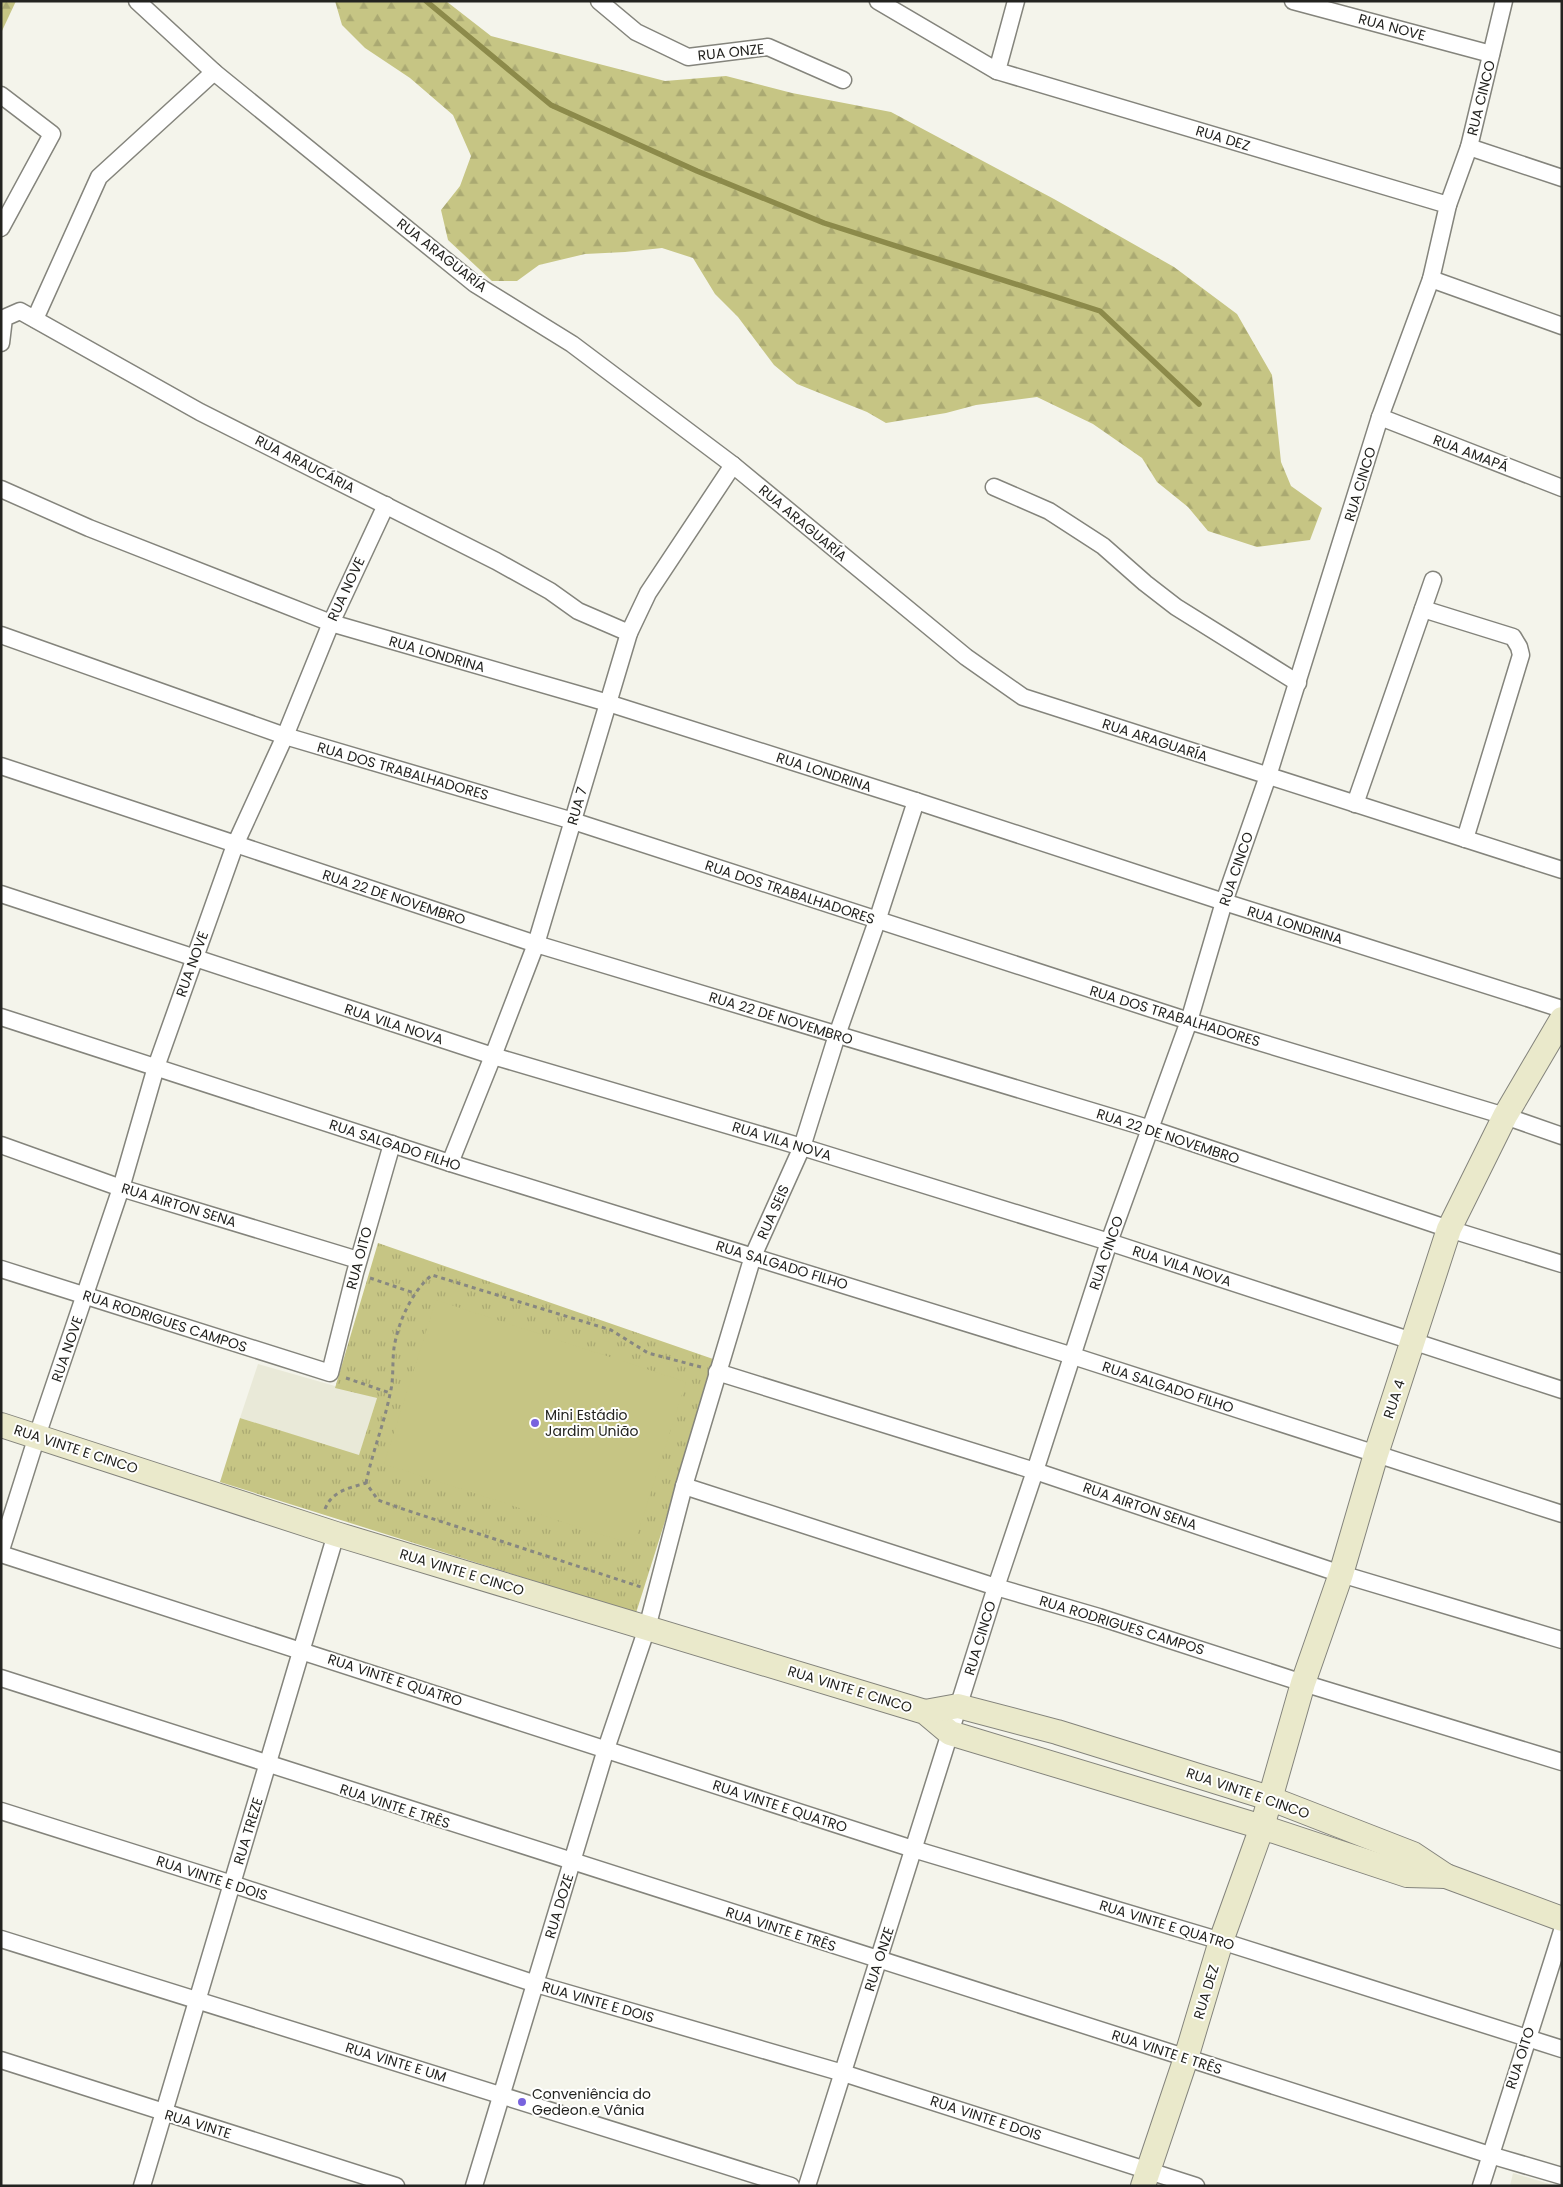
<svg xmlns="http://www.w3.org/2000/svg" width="1563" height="2187" font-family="Poppins,sans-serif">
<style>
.built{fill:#e9e9d8}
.grass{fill:url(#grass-tufts)}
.forest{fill:url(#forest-firs)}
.pitch{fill:#c6c584}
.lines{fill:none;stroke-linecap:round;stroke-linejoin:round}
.stream{stroke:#8c8a4a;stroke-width:5.5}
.street-casing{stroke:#84847c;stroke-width:19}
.secondary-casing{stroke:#84847c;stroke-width:26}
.path{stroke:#878781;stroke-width:3;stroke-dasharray:4 4;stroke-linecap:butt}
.street{stroke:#fff;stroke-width:16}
.secondary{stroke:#eae9cb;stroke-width:24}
.poi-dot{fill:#7863de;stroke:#fffffe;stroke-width:2}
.labels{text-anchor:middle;stroke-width:4;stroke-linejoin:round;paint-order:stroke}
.street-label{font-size:14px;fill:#232320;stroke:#fffffe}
.poi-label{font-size:14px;fill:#232320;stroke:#fffffe;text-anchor:start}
</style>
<defs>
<pattern id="grass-tufts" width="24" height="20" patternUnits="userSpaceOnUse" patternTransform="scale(1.25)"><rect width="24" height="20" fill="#c6c584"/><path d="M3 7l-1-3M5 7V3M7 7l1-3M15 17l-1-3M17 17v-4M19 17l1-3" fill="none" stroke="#aaa972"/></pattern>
<pattern id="forest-firs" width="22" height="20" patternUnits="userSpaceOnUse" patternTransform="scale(1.25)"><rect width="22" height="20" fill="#c6c584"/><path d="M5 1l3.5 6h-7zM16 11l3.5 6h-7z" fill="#aaa972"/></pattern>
</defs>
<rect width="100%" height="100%" fill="#f4f4eb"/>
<g class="built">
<path d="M258 1364 377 1398 359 1456 240 1418Z"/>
<path d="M1513 2173 1556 2186H1510Z"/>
</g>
<path class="grass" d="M378 1243 716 1360 636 1613 220 1482 240 1418 359 1455 377 1398 335 1388Z"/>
<g class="forest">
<path d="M1 1H16L1 33Z"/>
<path d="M335 1H446L491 36 665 81 726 76 792 93 891 112 1054 199 1174 267 1237 314 1272 375 1281 462 1291 486 1322 508 1310 540 1257 547 1208 531 1188 507 1157 482 1142 458 1093 424 1037 397 976 405 946 413 886 423 867 412 797 384 774 365 738 317 715 294 693 258 662 248 625 252 585 254 539 265 517 281H492L448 240 441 210 460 186 471 156 453 115 410 78 365 48 342 25Z"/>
</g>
<path class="pitch" d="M436 1300 686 1382 634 1545 384 1464Z"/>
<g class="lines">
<path class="stream" d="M426 1 551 105 697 171 824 223 1100 311 1199 404"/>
<defs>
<g id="street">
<path d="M137 1 214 72 475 284 572 344 733 465 966 657 1023 697 1562 870"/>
<path d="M599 1 636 32 688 57 768 47 843 80"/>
<path d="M878 1 997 71"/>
<path d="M1016 1 997 71 1448 205"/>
<path d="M1293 1 1491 54"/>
<path d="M1 95 52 134 1 228"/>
<path d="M1469 147 1562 178"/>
<path d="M1431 279 1562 326"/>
<path d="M35 319 99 177 214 72"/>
<path d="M1 343 4 318 20 311 200 412 496 561 550 591 578 611 629 633"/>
<path d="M1380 417 1562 488"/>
<path d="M994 487 1049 511 1103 546 1145 583 1176 607 1298 683"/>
<path d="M1 489 89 528 331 623 608 703 916 801 1224 902 1562 1009"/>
<path d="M1423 609 1513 637 1519 647 1521 655 1465 839"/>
<path d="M1 635 285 736 573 821 1189 1021 1505 1116 1562 1136"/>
<path d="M1 766 536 944 1151 1129 1449 1229 1562 1264"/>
<path d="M1355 804 1433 580"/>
<path d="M1 894 493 1056 802 1147 1109 1242 1562 1390"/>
<path d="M1 1017 450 1163 1073 1356 1562 1514"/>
<path d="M1 1145 121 1188 358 1260"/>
<path d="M450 1163 493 1056 536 944 629 633 648 593 733 465"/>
<path d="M1 1269 330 1373 355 1273 392 1144"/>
<path d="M717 1372 1035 1471 1341 1574 1562 1640"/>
<path d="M684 1486 996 1587 1099 1617 1303 1683 1562 1762"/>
<path d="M1 1550 37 1436 121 1188 156 1067 235 845 285 736 331 623 386 505"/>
<path d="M1 1554 913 1849 1221 1941 1562 2049"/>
<path d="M1 1678 1490 2155 1562 2176"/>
<path d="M1 1811 232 1884 536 1984 843 2073 1196 2186"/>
<path d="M1 1939 791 2186"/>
<path d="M1 2060 396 2186"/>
<path d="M142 2186 336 1534"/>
<path d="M474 2186 606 1749 647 1628 684 1486 753 1256 802 1147 837 1035 877 921 916 801"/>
<path d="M807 2186 996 1587 1035 1471 1109 1242 1189 1021 1224 902 1268 776 1380 417 1431 279 1448 205 1469 147 1504 1"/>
<path d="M1481 2186 1562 1931"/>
</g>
<g id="secondary">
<path d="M1 1425 336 1534 925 1712 950 1733 1262 1827 1407 1875 1446 1876"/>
<path d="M925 1712 958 1706 1057 1732 1269 1798 1413 1854 1446 1876 1562 1919"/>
<path d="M1143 2186 1186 2058 1221 1941 1262 1827 1303 1683 1341 1574 1376 1454 1449 1229 1505 1116 1562 1019"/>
</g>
</defs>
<use href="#street" class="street-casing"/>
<use href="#secondary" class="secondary-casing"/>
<g class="path">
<path d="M370 1278 414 1293"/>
<path d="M346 1378 390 1393"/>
<path d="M366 1483C372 1453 384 1424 390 1394 394 1379 392 1363 394 1348 398 1322 412 1291 432 1275L611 1330 648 1353 701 1367"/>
<path d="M325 1509C332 1491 349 1488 366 1483L378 1500 400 1508 641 1587"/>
</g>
<use href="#street" class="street"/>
<use href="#secondary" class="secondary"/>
</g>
<g class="poi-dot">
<circle cx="535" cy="1423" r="5"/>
<circle cx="522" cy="2102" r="5"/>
</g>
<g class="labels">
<g class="street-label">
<text transform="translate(1392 27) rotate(15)" y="5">RUA NOVE</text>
<text transform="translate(731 52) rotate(-6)" y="5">RUA ONZE</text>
<text transform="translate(1481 98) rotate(-76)" y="5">RUA CINCO</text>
<text transform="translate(1223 138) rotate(17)" y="5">RUA DEZ</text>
<text transform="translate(442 255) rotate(38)" y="5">RUA ARAGUARÍA</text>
<text transform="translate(1471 453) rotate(21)" y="5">RUA AMAPÁ</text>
<text transform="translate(305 464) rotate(27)" y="5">RUA ARAUCÁRIA</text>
<text transform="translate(1360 484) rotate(-73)" y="5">RUA CINCO</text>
<text transform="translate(803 523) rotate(40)" y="5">RUA ARAGUARÍA</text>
<text transform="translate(346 589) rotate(-65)" y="5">RUA NOVE</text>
<text transform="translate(437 654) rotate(16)" y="5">RUA LONDRINA</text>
<text transform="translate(1155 740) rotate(18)" y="5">RUA ARAGUARÍA</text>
<text transform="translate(403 771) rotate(16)" y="5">RUA DOS TRABALHADORES</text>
<text transform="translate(824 772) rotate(18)" y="5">RUA LONDRINA</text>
<text transform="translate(577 806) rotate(-74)" y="5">RUA 7</text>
<text transform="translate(1236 869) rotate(-71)" y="5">RUA CINCO</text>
<text transform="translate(790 892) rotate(18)" y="5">RUA DOS TRABALHADORES</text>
<text transform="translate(394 897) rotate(18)" y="5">RUA 22 DE NOVEMBRO</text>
<text transform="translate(1295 925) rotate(17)" y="5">RUA LONDRINA</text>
<text transform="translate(192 964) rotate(-70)" y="5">RUA NOVE</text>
<text transform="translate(1175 1016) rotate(17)" y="5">RUA DOS TRABALHADORES</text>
<text transform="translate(781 1018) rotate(17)" y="5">RUA 22 DE NOVEMBRO</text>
<text transform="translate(394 1024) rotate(18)" y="5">RUA VILA NOVA</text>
<text transform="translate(1168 1136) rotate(18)" y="5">RUA 22 DE NOVEMBRO</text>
<text transform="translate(782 1141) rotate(17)" y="5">RUA VILA NOVA</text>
<text transform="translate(395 1145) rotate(18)" y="5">RUA SALGADO FILHO</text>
<text transform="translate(179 1205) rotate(17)" y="5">RUA AIRTON SENA</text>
<text transform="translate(773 1212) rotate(-66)" y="5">RUA SEIS</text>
<text transform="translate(1106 1253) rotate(-71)" y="5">RUA CINCO</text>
<text transform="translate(359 1258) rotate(-75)" y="5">RUA OITO</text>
<text transform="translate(782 1265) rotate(17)" y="5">RUA SALGADO FILHO</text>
<text transform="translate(1182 1266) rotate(18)" y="5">RUA VILA NOVA</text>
<text transform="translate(165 1321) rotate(18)" y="5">RUA RODRIGUES CAMPOS</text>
<text transform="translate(67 1349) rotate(-71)" y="5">RUA NOVE</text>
<text transform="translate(1168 1387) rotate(18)" y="5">RUA SALGADO FILHO</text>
<text transform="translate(1394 1399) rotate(-72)" y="5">RUA 4</text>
<text transform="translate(76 1449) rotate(18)" y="5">RUA VINTE E CINCO</text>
<text transform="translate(1140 1506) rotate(19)" y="5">RUA AIRTON SENA</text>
<text transform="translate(462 1572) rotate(17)" y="5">RUA VINTE E CINCO</text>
<text transform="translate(1122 1625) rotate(17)" y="5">RUA RODRIGUES CAMPOS</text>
<text transform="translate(980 1638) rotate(-73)" y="5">RUA CINCO</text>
<text transform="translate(395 1680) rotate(18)" y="5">RUA VINTE E QUATRO</text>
<text transform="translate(850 1689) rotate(17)" y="5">RUA VINTE E CINCO</text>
<text transform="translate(1248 1793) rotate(19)" y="5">RUA VINTE E CINCO</text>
<text transform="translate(395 1806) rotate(18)" y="5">RUA VINTE E TRÊS</text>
<text transform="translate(780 1806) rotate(18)" y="5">RUA VINTE E QUATRO</text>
<text transform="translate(248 1831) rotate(-73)" y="5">RUA TREZE</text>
<text transform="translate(212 1878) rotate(18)" y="5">RUA VINTE E DOIS</text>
<text transform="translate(559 1906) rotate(-73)" y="5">RUA DOZE</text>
<text transform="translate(1167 1925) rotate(17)" y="5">RUA VINTE E QUATRO</text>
<text transform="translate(781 1929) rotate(18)" y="5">RUA VINTE E TRÊS</text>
<text transform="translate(879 1959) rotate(-72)" y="5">RUA ONZE</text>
<text transform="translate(1206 1992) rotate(-73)" y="5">RUA DEZ</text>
<text transform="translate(598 2002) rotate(16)" y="5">RUA VINTE E DOIS</text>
<text transform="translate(1167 2052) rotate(18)" y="5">RUA VINTE E TRÊS</text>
<text transform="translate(1520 2058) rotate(-72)" y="5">RUA OITO</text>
<text transform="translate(396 2062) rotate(17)" y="5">RUA VINTE E UM</text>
<text transform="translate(986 2118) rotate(18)" y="5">RUA VINTE E DOIS</text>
<text transform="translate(198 2124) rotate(17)" y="5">RUA VINTE</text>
</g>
<g class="poi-label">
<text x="545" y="1420">Mini Estádio<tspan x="545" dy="16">Jardim União</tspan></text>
<text x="532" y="2099">Conveniência do<tspan x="532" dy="16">Gedeon e Vânia</tspan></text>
</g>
</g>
<rect width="1563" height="2187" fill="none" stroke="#232320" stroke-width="5"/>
</svg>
